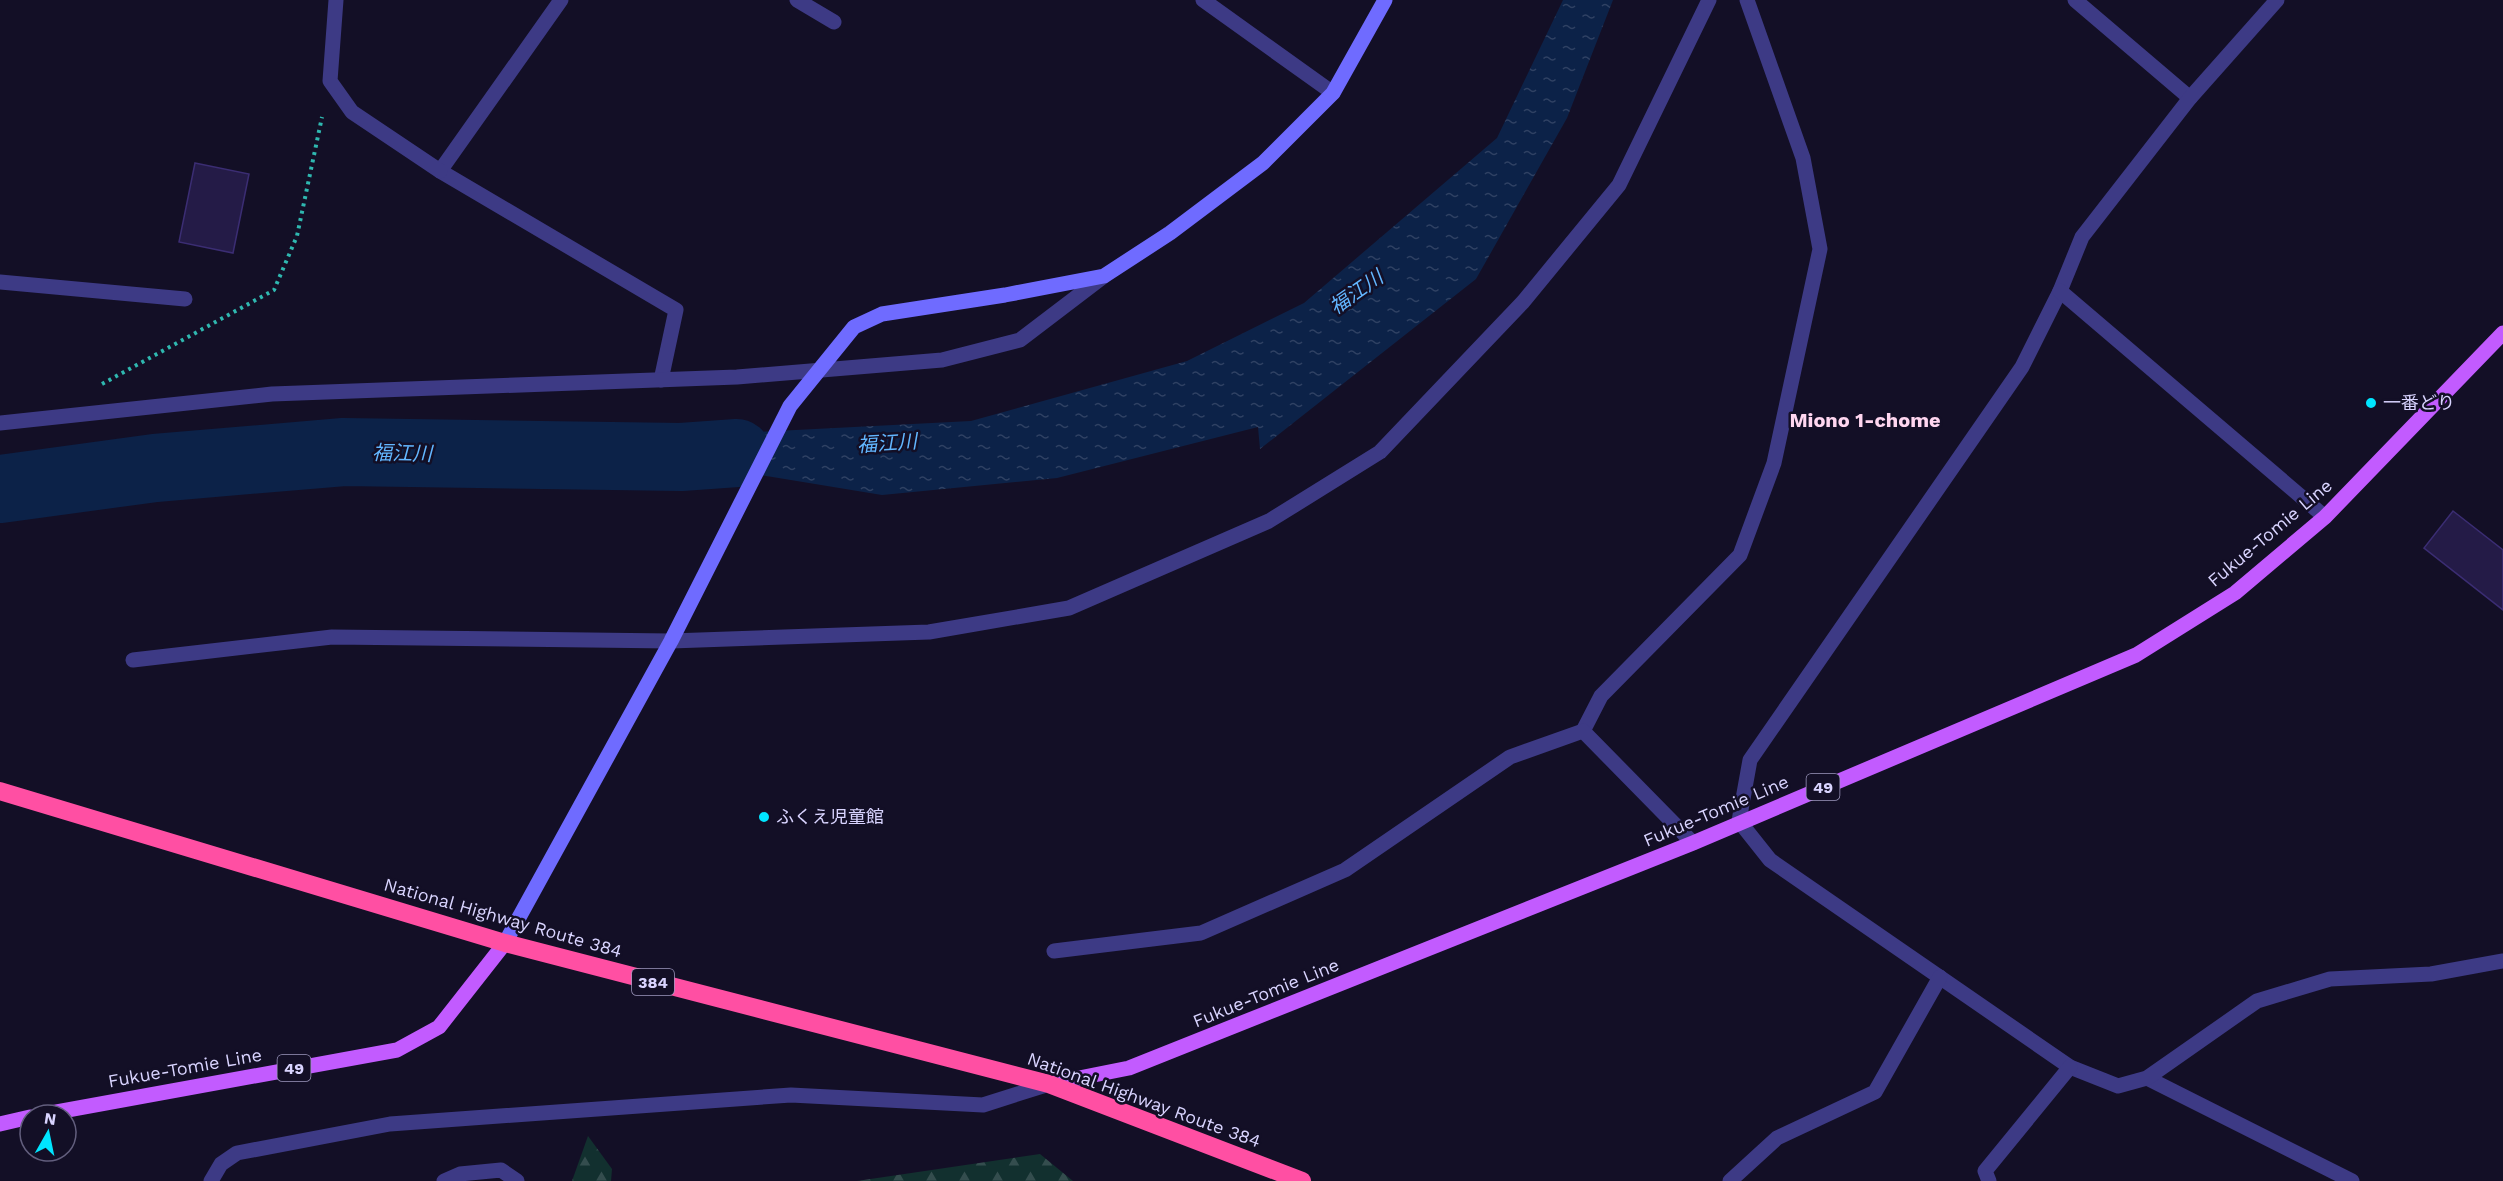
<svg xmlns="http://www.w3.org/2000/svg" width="2503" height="1181" font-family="'Work Sans','Noto Sans JP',sans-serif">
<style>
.forest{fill:url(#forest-firs)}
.water{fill:url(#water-ripples)}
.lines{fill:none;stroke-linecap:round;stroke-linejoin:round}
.river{stroke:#0c2248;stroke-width:68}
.building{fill:#241b47;stroke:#3b2d73;stroke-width:1.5}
.path{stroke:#2fb8b0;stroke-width:4;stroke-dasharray:3 4.5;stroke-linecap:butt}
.lane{stroke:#3d3a85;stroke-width:15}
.street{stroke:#3d3a85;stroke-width:15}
.secondary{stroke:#6f6bff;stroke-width:15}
.primary{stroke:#c25bff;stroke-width:15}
.highway{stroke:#ff4fa3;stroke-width:18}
.poi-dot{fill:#00e5ff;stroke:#130f26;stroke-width:2}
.labels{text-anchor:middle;stroke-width:5;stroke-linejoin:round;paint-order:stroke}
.shield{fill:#130f26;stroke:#9e99be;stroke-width:1.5}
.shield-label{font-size:16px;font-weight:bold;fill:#d9d4ff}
.poi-label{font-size:18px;fill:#d9d4ff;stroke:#130f26;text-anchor:start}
.street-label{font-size:18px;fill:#d9d4ff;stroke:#130f26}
.water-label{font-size:20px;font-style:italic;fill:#62b6ff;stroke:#130f26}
.neighbourhood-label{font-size:20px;font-weight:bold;fill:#ffd6f0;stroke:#130f26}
</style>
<defs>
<pattern id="forest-firs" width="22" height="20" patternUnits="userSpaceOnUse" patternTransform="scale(1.5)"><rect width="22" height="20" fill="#12302f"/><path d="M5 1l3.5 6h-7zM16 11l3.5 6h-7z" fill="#344d4e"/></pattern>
<pattern id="water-ripples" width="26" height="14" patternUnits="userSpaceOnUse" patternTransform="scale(1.5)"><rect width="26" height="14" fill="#0c2248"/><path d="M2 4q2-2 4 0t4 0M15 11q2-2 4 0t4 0" fill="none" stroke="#2f4163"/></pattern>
</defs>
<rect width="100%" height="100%" fill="#130f26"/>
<g class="forest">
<path d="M588 1136 612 1169 611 1181H572Z"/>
<path d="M1040 1154 1073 1181H857Z"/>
</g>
<path class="water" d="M1563 0H1613L1567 118 1476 279 1260 449 1258 427 1057 478 882 495 558 442 971 421 1187 361 1304 303 1497 138Z"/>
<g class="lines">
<path class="river" d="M0 489 155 468 344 452 681 457 737 453"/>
</g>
<g class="building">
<path d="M195 163 249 174 233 253 179 242Z"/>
<path d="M2453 511 2503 550V610L2424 548Z"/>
</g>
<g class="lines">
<path class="path" d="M102 384 274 290 297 236 322 117"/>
<g class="lane">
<path d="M561 0 440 171 676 310 661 380"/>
<path d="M797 0 834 22"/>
<path d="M0 282 185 299"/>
<path d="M0 423 272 394 737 377 942 360 1020 340 1104 276"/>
<path d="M133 660 332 637 671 641 929 632 1069 608 1269 521 1380 452 1523 302 1619 185 1709 0"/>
<path d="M1583 731 1601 696 1740 555 1774 463 1820 249 1803 158 1747 0"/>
<path d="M1054 951 1201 933 1345 870 1510 757 1583 731 1693 843"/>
<path d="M2147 1078 2352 1181"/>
</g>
<g class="street">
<path d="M336 0 330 81 352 112 440 171"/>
<path d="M1203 0 1333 93"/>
<path d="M2075 0 2190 98"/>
<path d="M2277 0 2190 98 2082 237 2060 291 2022 367 1750 760 1739 821 1770 860 2070 1067 2118 1086 2147 1078 2257 1001 2330 979 2431 974 2503 961"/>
<path d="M2060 291 2325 517"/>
<path d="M211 1181 221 1164 237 1153 390 1124 791 1095 983 1105 1049 1084"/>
<path d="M444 1181 460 1174 501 1170 517 1181"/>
<path d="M1730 1181 1777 1138 1875 1092 1940 977"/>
<path d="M1989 1181 1985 1171 2070 1067"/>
</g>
<path class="secondary" d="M505 943 671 641 790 406 854 327 882 314 1005 295 1104 276 1170 233 1263 163 1333 93 1385 0"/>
<g class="primary">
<path d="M1049 1084 1129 1068 1693 843 2136 655 2235 593 2325 517 2503 333"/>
<path d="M40 1115 397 1050 439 1027 505 943"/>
<path d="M0 1124 30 1117"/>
</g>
<path class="highway" d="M0 791 505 943 1049 1084 1302 1181"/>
</g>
<g class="poi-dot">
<circle cx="2371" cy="403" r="6"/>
<circle cx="764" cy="817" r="6"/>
</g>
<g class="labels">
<g class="shield">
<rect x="1806.5" y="774" width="33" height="26" rx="4.5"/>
<rect x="632" y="969" width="42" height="26" rx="4.5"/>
<rect x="277.5" y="1055" width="33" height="26" rx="4.5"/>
</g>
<g class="shield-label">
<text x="1823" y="793">49</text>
<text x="653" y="988">384</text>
<text x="294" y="1074">49</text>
</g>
<g class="poi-label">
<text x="2383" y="409">一番どり</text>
<text x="776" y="823">ふくえ児童館</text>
</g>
<g class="street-label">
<text transform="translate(2270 533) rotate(-40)" y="6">Fukue-Tomie Line</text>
<text transform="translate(1716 811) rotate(-23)" y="6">Fukue-Tomie Line</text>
<text transform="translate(503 918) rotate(16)" y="6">National Highway Route 384</text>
<text transform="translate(1266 993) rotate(-22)" y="6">Fukue-Tomie Line</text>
<text transform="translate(185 1068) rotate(-10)" y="6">Fukue-Tomie Line</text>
<text transform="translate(1144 1100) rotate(20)" y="6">National Highway Route 384</text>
</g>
<g class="water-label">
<text transform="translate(1356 292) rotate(-35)" y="7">福江川</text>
<text transform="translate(887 443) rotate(-4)" y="7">福江川</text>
<text transform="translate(402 453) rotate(1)" y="7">福江川</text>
</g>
<g class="neighbourhood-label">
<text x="1865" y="427">Miono 1-chome</text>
</g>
</g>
<g transform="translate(48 1133) rotate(9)"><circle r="28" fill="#130f26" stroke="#625e7d" stroke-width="1.5"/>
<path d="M0-4.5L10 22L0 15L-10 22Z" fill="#00e5ff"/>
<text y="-9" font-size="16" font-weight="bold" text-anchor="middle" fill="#d9d4ff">N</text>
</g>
</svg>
